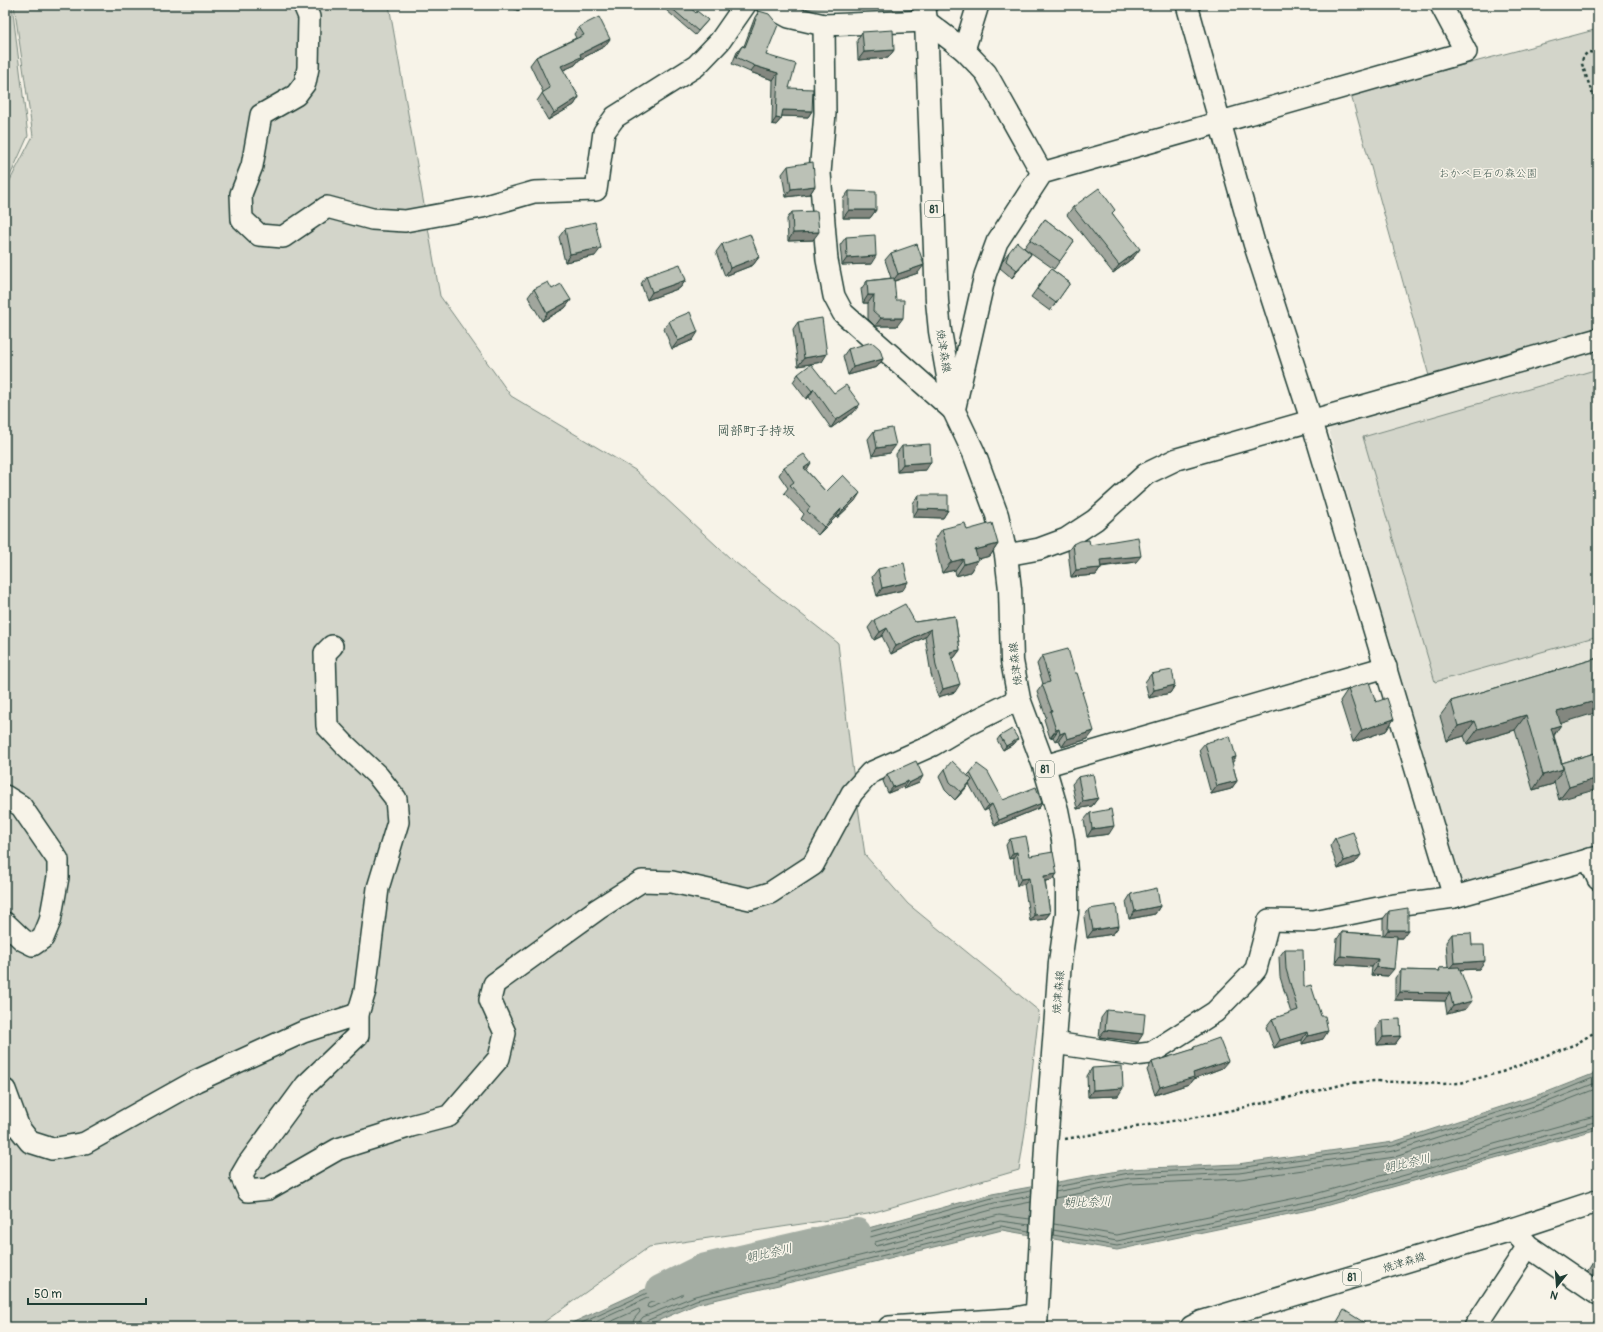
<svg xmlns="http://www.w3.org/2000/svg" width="1603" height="1332" font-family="Pangolin,'Klee One',sans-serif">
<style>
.built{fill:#e5e4d9}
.green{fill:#d3d5ca;stroke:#79897f}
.water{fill:#a4ada3;stroke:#6f8077}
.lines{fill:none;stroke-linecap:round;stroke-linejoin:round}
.shore{stroke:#546a60;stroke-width:1}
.river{stroke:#a4ada3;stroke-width:28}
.minor-casing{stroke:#1f3d34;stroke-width:24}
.major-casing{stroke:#1f3d34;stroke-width:25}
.path{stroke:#1f3d34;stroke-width:2.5;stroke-dasharray:3 3;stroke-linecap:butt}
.minor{stroke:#f7f3e8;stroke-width:21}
.major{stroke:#f7f3e8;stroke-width:22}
.wall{fill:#a1a69d;stroke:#1f3d34}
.shaded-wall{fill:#83877f;stroke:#1f3d34}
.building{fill:#bbc1b6;stroke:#1f3d34}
.labels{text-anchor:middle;stroke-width:3;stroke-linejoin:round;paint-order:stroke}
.shield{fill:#f7f3e8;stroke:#60746a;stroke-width:1}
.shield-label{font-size:10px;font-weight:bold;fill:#1f3d34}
.park-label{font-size:11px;fill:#435b52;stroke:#f7f3e8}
.street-label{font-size:11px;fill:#1f3d34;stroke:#f7f3e8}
.water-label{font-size:12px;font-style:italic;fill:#405950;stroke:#f7f3e8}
.quarter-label{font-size:13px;fill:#1f3d34;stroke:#f7f3e8}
</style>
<rect width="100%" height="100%" fill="#f7f3e8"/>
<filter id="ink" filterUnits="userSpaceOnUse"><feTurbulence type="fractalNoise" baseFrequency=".025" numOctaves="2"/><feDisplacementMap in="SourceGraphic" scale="8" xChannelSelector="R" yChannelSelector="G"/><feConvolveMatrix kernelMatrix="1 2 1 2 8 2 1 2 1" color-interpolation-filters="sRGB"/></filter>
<g filter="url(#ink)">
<path class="built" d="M1598 347V848L1463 887 1457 884 1329 430 1334 422Z"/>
<g class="green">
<path d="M5 5H12L28 136 5 187Z"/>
<path d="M14 5H389L440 296 511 396 635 470 731 559 838 643 852 765 865 855 908 904 1039 1011 1026 1125 1019 1170 868 1214 649 1247 537 1327H5V190L33 136Z"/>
<path d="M1598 29V329L1429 376 1351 95Z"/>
<path d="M1598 369V636L1435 682 1363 437Z"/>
</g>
<path class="water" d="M1598 1072V1129L1318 1208 1117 1250 1002 1230 813 1277 697 1304 643 1327H563L670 1278 821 1241 992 1194 1129 1169 1238 1164 1393 1142 1547 1092Z"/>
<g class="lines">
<g class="shore">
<path d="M1056 1187 1129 1173 1239 1168 1393 1146 1549 1096 1598 1076"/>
<path d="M1055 1192 1130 1178 1239 1173 1394 1151 1550 1101 1598 1082"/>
<path d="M1055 1198 1130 1184 1240 1179 1395 1157 1552 1106 1598 1088"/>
<path d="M1030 1219 999 1215 876 1246 874 1244 875 1242 995 1209 1031 1202"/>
<path d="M1054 1224 1117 1235 1315 1194 1598 1115"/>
<path d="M1053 1230 1117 1241 1316 1200 1598 1121"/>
<path d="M1053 1235 1117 1246 1317 1205 1598 1126"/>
<path d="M681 1291 683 1292 682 1295 650 1308 647 1307 648 1304Z"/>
<path d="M573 1327 671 1282 822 1245 992 1198 1031 1191"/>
<path d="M585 1327 673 1286 823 1250 994 1203 1031 1196"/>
<path d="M599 1327 639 1309 640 1312 634 1319 632 1327"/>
<path d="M639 1327V1322L643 1317 695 1296 811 1268 1000 1221 1030 1225"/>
<path d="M644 1327 646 1321 696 1300 812 1273 1001 1226 1029 1231"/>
</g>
<path class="river" d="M660 1289 702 1268 857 1232"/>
<defs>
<g id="minor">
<path d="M304 5 309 17 308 68 305 83 296 95 261 115 252 166 241 194 242 219 259 235 283 237 327 207 372 219 405 221 482 207 534 192 596 190 604 132 615 117 696 66 720 41 745 5"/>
<path d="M767 5 789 17 824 25 825 113 820 173 827 260 834 296 843 313 954 411 985 275 997 242 1042 173 1466 52 1441 5"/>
<path d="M1187 5 1254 243 1312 422 1454 897"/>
<path d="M824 25 926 21 964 50 986 73 1042 173"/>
<path d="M964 50 978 5"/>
<path d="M1006 555 1039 549 1066 539 1095 520 1146 474 1177 459 1598 339"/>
<path d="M332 646 325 653 327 726 344 744 378 776 396 799 398 822 378 888 365 991 358 1014V1035L306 1085 248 1164 241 1176 248 1191 268 1189 338 1149 411 1126 449 1116 499 1058 505 1033 490 1000 494 984 598 909 642 881 672 882 750 899 770 893 813 865 852 793 870 773 933 745 967 725 1019 699"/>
<path d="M1044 766 1386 667"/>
<path d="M5 796 21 806 58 860V877L50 921 43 938 33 945 23 940 5 923"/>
<path d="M1589 859 1598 879"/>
<path d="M1054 1043 1134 1055 1151 1053 1215 1012 1251 975 1256 969 1269 920 1314 921 1388 906 1454 897 1598 857"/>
<path d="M5 1090 19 1128 30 1142 52 1149 85 1143 196 1081 303 1032 358 1014"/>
<path d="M889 1327 1011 1319 1036 1314"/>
<path d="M1475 1327 1528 1246"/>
</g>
<g id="major">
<path d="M924 5 926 21 937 301 940 331 954 411 974 453 997 515 1006 555 1010 589 1012 661 1019 699 1044 766 1057 810 1063 840 1067 882V913L1060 962 1046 1146 1036 1327"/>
<path d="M1513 1229 1528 1246 1598 1294"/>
<path d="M1192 1327 1202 1322 1513 1229 1598 1201"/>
</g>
</defs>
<use href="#minor" class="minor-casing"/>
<use href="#major" class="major-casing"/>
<g class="path">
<path d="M1598 53 1588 52 1583 57 1582 64 1598 110"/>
<path d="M1065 1139 1214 1114 1300 1095 1349 1083 1375 1081 1443 1084 1460 1083 1502 1072 1576 1044 1598 1030"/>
</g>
<use href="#minor" class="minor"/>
<use href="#major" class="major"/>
</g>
<g class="wall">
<path d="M508 5H523L518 11Z"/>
<path d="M548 5H553L551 8Z"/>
<path d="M670 5 696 13 708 20 695 35 666 10Z"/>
<path d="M859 5H884L882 7 860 10Z"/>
<path d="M759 11 766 55 789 88 812 111 808 117 782 116 781 119 776 125 772 124 773 80 750 72 732 64 737 52 742 46H744L755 17Z"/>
<path d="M579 27 605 46 579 60 575 65 563 70 579 97 574 105 548 120 537 101 543 92 530 65 536 57 576 38 574 34Z"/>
<path d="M862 32 894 50 888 58 858 60 857 40Z"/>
<path d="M788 166 815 186 810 194 786 197 782 174Z"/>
<path d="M849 191 876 210 870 218H843V199Z"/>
<path d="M1073 207 1113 214 1134 257 1113 273 1067 215Z"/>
<path d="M792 212 813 240 788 241 787 219Z"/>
<path d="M1045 219 1074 241 1054 269 1024 248Z"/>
<path d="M565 229 595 256 565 262 559 237Z"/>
<path d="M846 237 871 264 842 265 840 245Z"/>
<path d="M722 244 759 257 753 265 725 276 716 252Z"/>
<path d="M1009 252 1031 254 1025 262 1012 278 1000 268 1003 260Z"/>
<path d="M891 253 918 273 894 281 897 326H875L868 319V303H863L861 289 867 281 891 278 885 260Z"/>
<path d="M1051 269 1070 283 1050 311 1031 297Z"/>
<path d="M646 276 686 280 680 288 647 300 641 284Z"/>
<path d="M534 289H552L571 300 565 308 542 321 528 297Z"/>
<path d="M669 321 693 340 672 349 664 329Z"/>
<path d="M798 322 822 362 798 366 793 329Z"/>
<path d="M848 349 883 359 877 367 848 375 843 356Z"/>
<path d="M798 374 834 393 854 412 831 428 809 397 806 399 793 382Z"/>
<path d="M874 431 890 453 872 456 868 439Z"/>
<path d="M902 446 926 470 897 472 896 454Z"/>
<path d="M784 467 806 470 826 492 855 501 837 518 836 517 818 535 801 519 804 514 784 493 788 488 779 475Z"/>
<path d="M919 495 948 510 943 518 913 517V503Z"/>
<path d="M942 529 967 530 998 544 990 556 978 559V560L970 572 956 576 955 570 942 573 934 541Z"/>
<path d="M1073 544 1090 545 1136 562 1101 567V568L1096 575 1071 577 1068 551Z"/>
<path d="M878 569 903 590 877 596 872 577Z"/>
<path d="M955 616 960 650 954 658H953L955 692 938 697 931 674 925 637 891 654 882 636 874 640 868 628 874 620 915 622Z"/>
<path d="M1042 656 1075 673 1083 692 1082 694 1088 739 1062 747 1059 740 1055 741 1053 737 1050 738 1044 719 1046 717 1037 692 1043 684 1037 664Z"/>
<path d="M1598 658 1554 736 1562 763 1598 752 1559 800 1554 782 1553 784 1533 790 1515 730 1467 744 1464 736 1447 741 1440 716 1451 701Z"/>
<path d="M1151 674 1175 685 1170 693 1149 698 1145 682Z"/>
<path d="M1348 689 1376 702 1394 719 1386 731 1353 742 1340 701Z"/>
<path d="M1000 736 1015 743 1003 750 997 740Z"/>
<path d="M1205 743 1236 757 1232 762 1237 781 1231 789 1211 794 1199 750Z"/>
<path d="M945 769 967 776 970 773 1003 800 1042 803 1039 808 995 826 988 809 984 811 969 784 966 788 955 800 945 790 939 777Z"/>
<path d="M887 774 919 783 904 789 903 787 888 793 883 781Z"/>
<path d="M1078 777 1098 798 1092 806 1077 809 1072 784Z"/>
<path d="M1090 813 1109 834 1087 837 1084 820Z"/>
<path d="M1335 838 1355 863 1338 869 1330 846Z"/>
<path d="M1010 839 1030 856 1052 880 1045 881 1050 913 1045 919 1030 921 1024 884 1017 886 1013 858 1009 859 1006 845Z"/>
<path d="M1131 894 1160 906 1155 914 1129 919 1126 902Z"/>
<path d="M1089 909 1119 926 1113 934 1087 938 1084 917Z"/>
<path d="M1389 911 1402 938H1397L1388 976 1371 975 1372 967 1335 964 1337 939 1342 932 1383 935V919Z"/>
<path d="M1452 934 1472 945 1479 969 1460 970 1466 1009 1447 1014 1445 1001 1395 1000V978L1401 970 1438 971 1439 968H1448L1446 942Z"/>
<path d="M1285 949 1304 987 1323 1039 1302 1044V1040L1274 1048 1266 1027 1272 1019 1291 1013 1280 977 1279 957Z"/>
<path d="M1107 1010 1138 1042 1099 1037 1101 1018Z"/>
<path d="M1382 1020 1401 1036 1395 1044 1377 1045 1376 1028Z"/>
<path d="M1194 1047 1222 1068 1193 1079 1189 1084 1155 1095 1147 1070 1152 1062 1192 1050Z"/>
<path d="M1092 1068 1118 1096 1088 1097 1087 1076Z"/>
<path d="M1598 1254V1278L1587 1272Z"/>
</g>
<g class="shaded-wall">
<path d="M808 5H831L830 7 806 8Z"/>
<path d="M864 5H884L882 7 860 10Z"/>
<path d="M610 39 605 46 579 60 575 65 555 74 561 66 580 54Z"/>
<path d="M894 50 888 58 858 60 864 52Z"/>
<path d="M755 66 778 73 773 80 750 72Z"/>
<path d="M579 97 574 105 548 120 554 113Z"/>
<path d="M783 110 812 111 808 117 779 116Z"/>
<path d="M776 118 781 119 776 125 772 124Z"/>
<path d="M815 186 810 194 786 197 791 189Z"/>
<path d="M849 210H876L870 218H843Z"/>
<path d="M819 232 813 240 788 241 793 233Z"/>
<path d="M601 248 595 256 565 262 570 254Z"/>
<path d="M1140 249 1134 257 1113 273 1119 265Z"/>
<path d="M1031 254 1025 262 1012 278 1017 270Z"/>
<path d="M876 256 871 264 842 265 847 258Z"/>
<path d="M759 257 753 265 725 276 730 268Z"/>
<path d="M924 265 918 273 892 282 898 274Z"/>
<path d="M686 280 680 288 647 300 652 292Z"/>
<path d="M868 295H874L868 303H863Z"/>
<path d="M571 300 565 308 542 321 547 313Z"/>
<path d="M881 318H903L897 326H875Z"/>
<path d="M698 332 693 340 672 349 678 341Z"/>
<path d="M827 354 822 362 798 366 804 358Z"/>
<path d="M883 359 877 367 848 375 853 367Z"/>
<path d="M814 389 809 397 806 399 812 391Z"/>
<path d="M860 404 854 412 831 428 836 420Z"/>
<path d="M896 445 890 453 872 456 877 448Z"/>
<path d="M931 462 926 470 897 472 903 464Z"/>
<path d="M811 463 806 471 804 468Z"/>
<path d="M860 493 855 501 837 518 843 510Z"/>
<path d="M841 509 836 517 818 535 824 527Z"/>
<path d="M918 509 948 510 943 518 913 517Z"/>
<path d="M998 544 990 556 967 562 975 550Z"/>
<path d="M1141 556 1136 562 1095 567 1100 560Z"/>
<path d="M963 559 955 570 942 573 951 562Z"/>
<path d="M978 560 970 572 956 576 964 564Z"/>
<path d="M1101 568 1096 575 1071 577 1076 570Z"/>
<path d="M908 582 903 590 877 596 882 588Z"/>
<path d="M887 628 882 636 874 640 880 632Z"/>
<path d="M931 629 925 637 891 654 896 646Z"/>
<path d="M960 650 954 658 945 659 950 652Z"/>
<path d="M960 684 955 692 938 697 943 689Z"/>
<path d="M1175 685 1170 693 1149 698 1154 690Z"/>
<path d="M1598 700V712L1546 728 1557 712Z"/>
<path d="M1526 715 1515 730 1467 744 1478 729Z"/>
<path d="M1394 719 1386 731 1353 742 1362 730Z"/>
<path d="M1475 721 1464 736 1447 741 1458 726Z"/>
<path d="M1561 725 1550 740 1551 728Z"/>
<path d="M1059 729 1053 737 1050 738 1056 730Z"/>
<path d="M1094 731 1088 739 1062 747 1067 739Z"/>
<path d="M1065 732 1059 740 1055 741 1060 734Z"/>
<path d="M1018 739 1015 743 1003 750 1006 746Z"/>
<path d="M1236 757 1231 765V758Z"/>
<path d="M1563 769 1553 784 1533 790 1543 775Z"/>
<path d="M923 776 919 783 904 789 909 783Z"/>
<path d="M1598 778V789L1559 800 1569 787Z"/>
<path d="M972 780 966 788 955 800 961 792Z"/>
<path d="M908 781 903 787 888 793 893 787Z"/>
<path d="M1237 781 1231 789 1211 794 1217 786Z"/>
<path d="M1098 798 1092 806 1077 809 1083 801Z"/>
<path d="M1042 803 1039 808 995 826 999 820Z"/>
<path d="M992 804 988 809 984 811 988 806Z"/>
<path d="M1114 826 1109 834 1087 837 1092 829Z"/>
<path d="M1017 852 1013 858 1009 859 1013 853Z"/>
<path d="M1361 855 1355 863 1338 869 1344 861Z"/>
<path d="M1057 874 1052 880 1039 882 1044 876Z"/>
<path d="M1029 878 1024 884 1017 886 1021 879Z"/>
<path d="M1160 906 1155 914 1129 919 1135 911Z"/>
<path d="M1050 913 1045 919 1030 921 1034 915Z"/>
<path d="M1119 926 1113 934 1087 938 1093 930Z"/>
<path d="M1388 930H1408L1402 938H1382Z"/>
<path d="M1341 956 1378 959 1372 967 1335 964Z"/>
<path d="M1485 961 1479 969 1448 970 1454 963Z"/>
<path d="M1377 967 1394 969 1388 976 1371 975Z"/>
<path d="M1400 992 1450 993 1445 1001 1395 1000Z"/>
<path d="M1472 1001 1466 1009 1447 1014 1453 1006Z"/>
<path d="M1105 1030 1143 1034 1138 1042 1099 1037Z"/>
<path d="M1328 1031 1323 1039 1302 1044 1308 1036Z"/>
<path d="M1307 1032 1302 1040 1274 1048 1280 1040Z"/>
<path d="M1401 1036 1395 1044 1377 1045 1383 1037Z"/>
<path d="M1228 1061 1222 1068 1193 1079 1189 1084 1155 1095 1160 1087 1193 1073Z"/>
<path d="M1123 1088 1118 1096 1088 1097 1093 1090Z"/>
</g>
<g class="building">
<path d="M670 5H687L696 13 697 11 708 20 698 31 669 6Z"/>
<path d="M759 11 769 14 778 25 766 55 796 64 789 88 813 89 812 111 783 110 781 119 776 118 778 73 755 66 736 57 742 46 745 47Z"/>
<path d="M599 17 610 39 580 54 581 57 561 66 579 97 554 113 542 93 550 88 536 57 584 35 579 27Z"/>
<path d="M893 30 894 50 864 52 862 32Z"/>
<path d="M813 162 815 186 791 189 788 166Z"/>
<path d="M1099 188 1115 210 1112 213 1140 249 1119 265 1073 207Z"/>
<path d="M849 191 876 192V210H849Z"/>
<path d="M817 211 819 232 793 233 792 212Z"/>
<path d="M1045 219 1074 241 1060 261 1030 240Z"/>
<path d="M595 222 601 248 570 254 565 229Z"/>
<path d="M750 234 759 257 730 268 722 244Z"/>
<path d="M875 235 876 256 847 258 846 237Z"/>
<path d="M1017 242 1031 254 1017 270 1006 261 1009 252Z"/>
<path d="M917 244 924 265 898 274 891 253Z"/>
<path d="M680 264 686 280 652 292 646 276Z"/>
<path d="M1051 269 1070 283 1056 303 1037 289Z"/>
<path d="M894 278 896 300H904L903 318H881L873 311 874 295H868L867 281Z"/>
<path d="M548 282 552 289 561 284 571 300 547 313 534 289Z"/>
<path d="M690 312 698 332 678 341 669 321Z"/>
<path d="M822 318 827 354 804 358 798 322Z"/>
<path d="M872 342 880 349 883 359 853 367 848 349Z"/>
<path d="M811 364 834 393 846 385 860 404 836 420 814 389 812 391 798 374Z"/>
<path d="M892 428 896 445 877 448 874 431Z"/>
<path d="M930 444 931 462 903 464 902 446Z"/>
<path d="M804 454 811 463 804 468 826 492 843 475 860 493 843 510 841 509 824 527 807 511 810 507 790 485 794 482 784 467Z"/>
<path d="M919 495H948V510L918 509Z"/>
<path d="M965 523 967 530 992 523 998 544 975 550 978 560 964 564 963 559 951 562 942 529Z"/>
<path d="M1138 537 1141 556 1100 560 1101 568 1076 570 1073 544 1079 541 1089 540 1090 545Z"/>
<path d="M904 563 908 582 882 588 878 569Z"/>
<path d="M905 604 915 622 955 616 960 650 950 652 960 684 943 689 936 666 931 629 896 646 887 628 880 632 874 620Z"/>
<path d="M1068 649 1075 673H1077L1083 692H1082L1094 731 1067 739 1065 732 1060 734 1059 729 1056 730 1050 711H1052L1042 684 1050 682 1042 656Z"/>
<path d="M1598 658V700L1557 712 1561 725 1551 728 1563 769 1543 775 1526 715 1478 729 1475 721 1458 726 1451 701Z"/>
<path d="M1172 670 1175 685 1154 690 1151 674Z"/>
<path d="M1369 682 1376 702 1387 698 1394 719 1362 730 1348 689Z"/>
<path d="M1012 729 1018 739 1006 746 1000 736Z"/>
<path d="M1230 736 1236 757 1231 758 1237 781 1217 786 1205 743Z"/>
<path d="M1598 752V778L1569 787 1562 763Z"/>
<path d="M916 761 923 776 909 783 908 781 893 787 887 774Z"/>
<path d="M952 761 972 780 961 792 950 782 945 769Z"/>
<path d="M977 764 988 772 1003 800 1036 787 1042 803 999 820 992 804 988 806 970 773Z"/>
<path d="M1093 774 1098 798 1083 801 1078 777Z"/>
<path d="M1111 809 1114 826 1092 829 1090 813Z"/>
<path d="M1353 832 1361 855 1344 861 1335 838Z"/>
<path d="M1026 836 1030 856 1053 852 1057 874 1044 876 1050 913 1034 915 1029 878 1021 879 1017 852 1013 853 1010 839Z"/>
<path d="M1157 888 1160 906 1135 911 1131 894Z"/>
<path d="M1116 905 1119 926 1093 930 1089 909Z"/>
<path d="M1408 908V930H1388L1389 911Z"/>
<path d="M1342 932 1397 936 1394 969 1377 967 1378 959 1341 956Z"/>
<path d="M1471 933 1472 945H1484L1485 961 1454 963 1452 934Z"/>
<path d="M1285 949H1303L1304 987 1311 985 1321 1016H1325L1328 1031 1308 1036 1307 1032 1280 1040 1272 1019 1298 1010 1286 969Z"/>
<path d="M1459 967 1472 1001 1453 1006 1450 993 1400 992 1401 970 1440 971 1439 968Z"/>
<path d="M1107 1010 1145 1014 1143 1034 1105 1030Z"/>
<path d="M1400 1019 1401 1036 1383 1037 1382 1020Z"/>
<path d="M1219 1038 1228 1061 1193 1073 1194 1077 1160 1087 1152 1062 1194 1049V1047Z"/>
<path d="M1122 1066 1123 1088 1093 1090 1092 1068Z"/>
<path d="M1598 1256V1261L1595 1260Z"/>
<path d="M1344 1310 1371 1327H1334Z"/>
</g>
</g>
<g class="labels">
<g class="shield">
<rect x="925" y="201" width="18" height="16" rx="3"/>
<rect x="1036" y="761" width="18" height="16" rx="3"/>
<rect x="1343" y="1269" width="18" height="16" rx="3"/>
</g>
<g class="shield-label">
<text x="934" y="213">81</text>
<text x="1045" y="773">81</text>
<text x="1352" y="1281">81</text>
</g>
<g class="park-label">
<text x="1488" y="177">おかべ巨石の森公園</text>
</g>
<g class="street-label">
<text transform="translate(944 351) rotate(81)" y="4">焼津森線</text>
<text transform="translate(1015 664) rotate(-97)" y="4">焼津森線</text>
<text transform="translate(1058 992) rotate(-85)" y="4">焼津森線</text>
<text transform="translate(1404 1262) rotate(-17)" y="4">焼津森線</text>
</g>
<g class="water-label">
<text transform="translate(1407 1163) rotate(-13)" y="4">朝比奈川</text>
<text transform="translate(1087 1202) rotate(-2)" y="4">朝比奈川</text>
<text transform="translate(769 1253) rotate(-13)" y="4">朝比奈川</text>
</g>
<g class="quarter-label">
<text x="756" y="435">岡部町子持坂</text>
</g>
</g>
<rect width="1603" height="1332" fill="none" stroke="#f7f3e8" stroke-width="20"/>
<rect x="10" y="10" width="1583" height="1312" fill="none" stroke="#1f3d34" stroke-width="1.5" filter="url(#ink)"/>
<g transform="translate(1557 1286) rotate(197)" stroke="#f7f3e8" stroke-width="3" paint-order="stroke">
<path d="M0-3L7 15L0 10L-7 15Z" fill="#1f3d34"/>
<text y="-6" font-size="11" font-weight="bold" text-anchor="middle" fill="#1f3d34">N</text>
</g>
<path d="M28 1298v6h118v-6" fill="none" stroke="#1f3d34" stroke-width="2"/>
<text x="34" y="1298" font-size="12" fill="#1f3d34" stroke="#f7f3e8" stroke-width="3" paint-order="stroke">50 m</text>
</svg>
